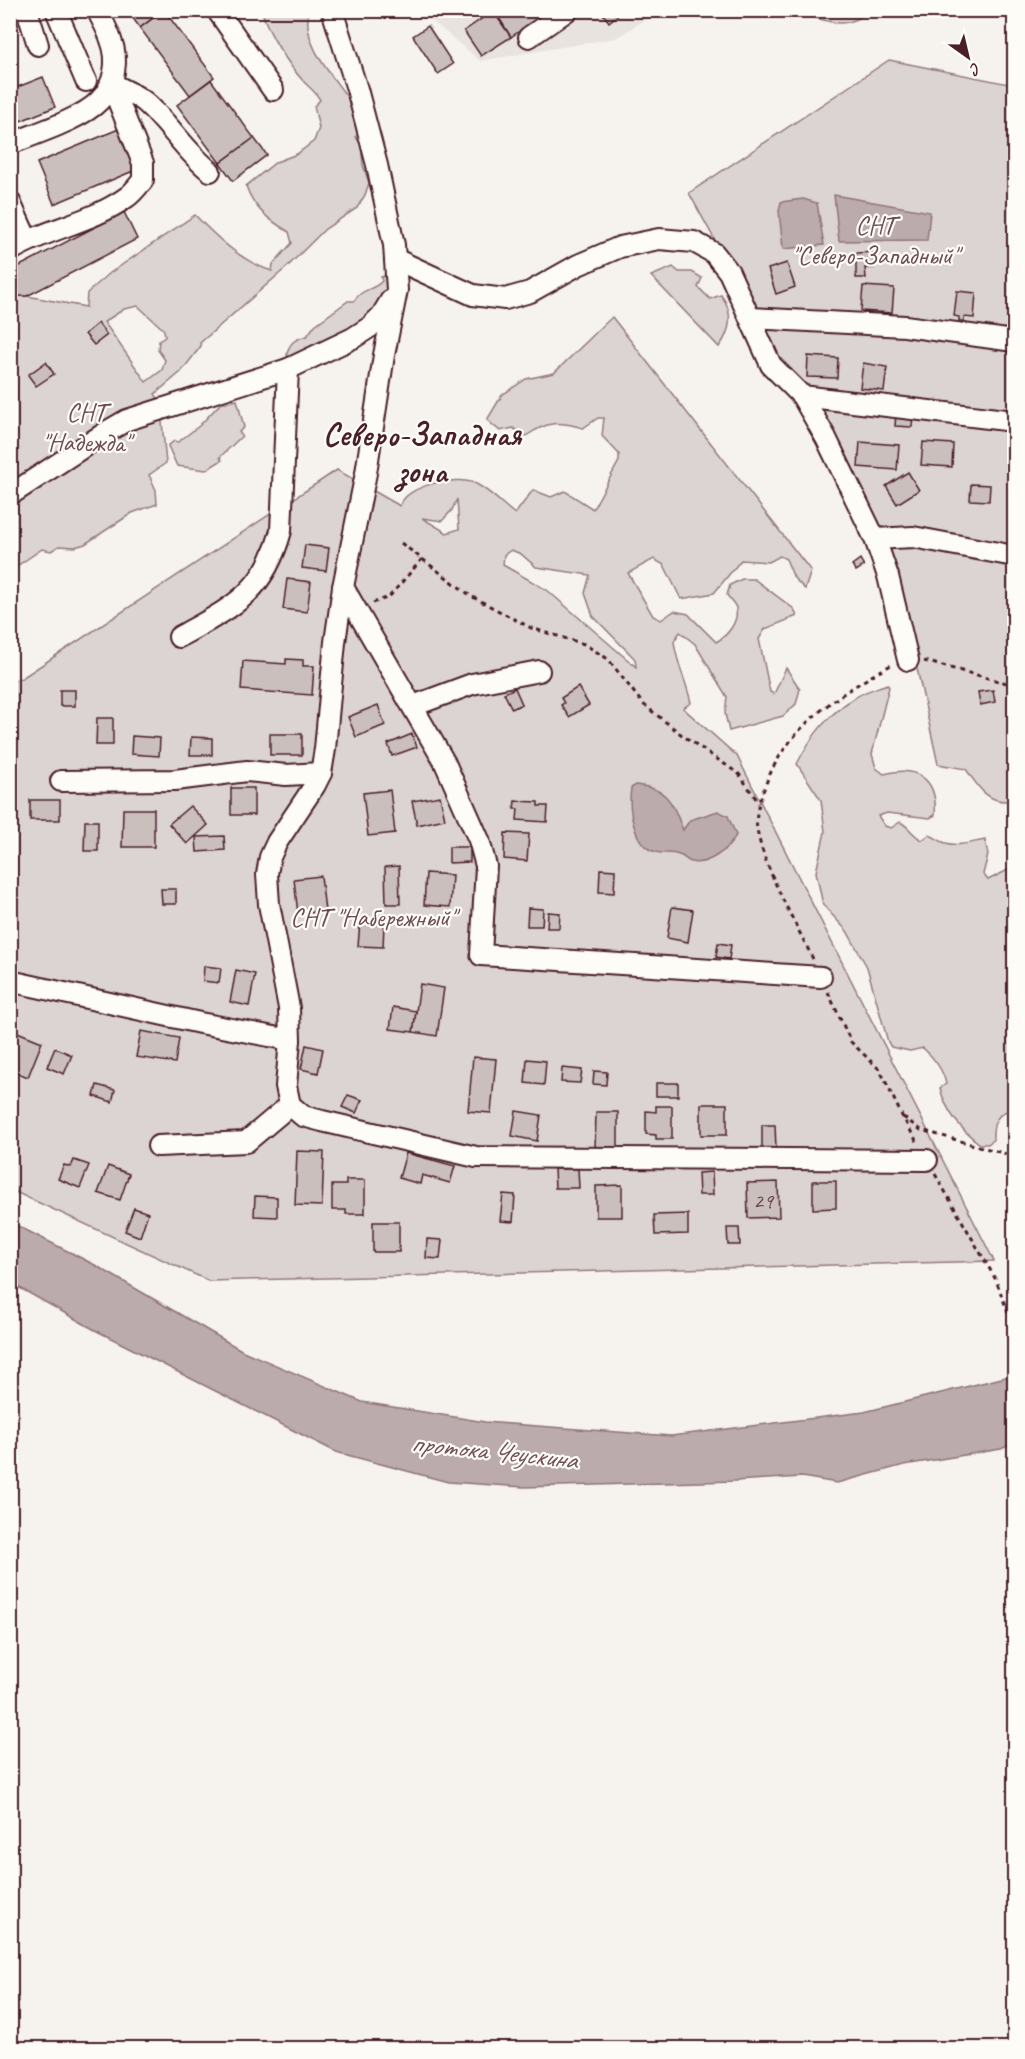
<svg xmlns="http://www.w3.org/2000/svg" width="1025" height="2059" font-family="Caveat,sans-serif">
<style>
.built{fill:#e9e3e0}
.green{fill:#dcd4d2;stroke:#937a7e;stroke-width:1.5;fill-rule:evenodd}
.water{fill:#bbabac;stroke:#8e7378;stroke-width:1.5}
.building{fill:#cbbfbe;stroke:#4a1f2b;stroke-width:1.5}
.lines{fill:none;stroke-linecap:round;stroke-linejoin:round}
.minor-casing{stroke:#4a1f2b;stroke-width:24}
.path{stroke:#4a1f2b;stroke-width:3;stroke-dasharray:4.5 4.5;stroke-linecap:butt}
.minor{stroke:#fdfcf7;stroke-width:20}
.labels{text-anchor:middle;stroke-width:4.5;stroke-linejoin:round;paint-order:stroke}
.number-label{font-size:22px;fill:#6a4750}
.park-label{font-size:26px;fill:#6e4c55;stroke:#fdfcf7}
.water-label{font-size:27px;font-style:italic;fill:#725058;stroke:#fdfcf7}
.district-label{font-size:32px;font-weight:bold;fill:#4a1f2b;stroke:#fdfcf7}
</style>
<rect width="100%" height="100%" fill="#f6f3ef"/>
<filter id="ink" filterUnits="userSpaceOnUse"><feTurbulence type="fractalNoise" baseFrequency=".0167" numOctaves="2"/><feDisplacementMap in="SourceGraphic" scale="12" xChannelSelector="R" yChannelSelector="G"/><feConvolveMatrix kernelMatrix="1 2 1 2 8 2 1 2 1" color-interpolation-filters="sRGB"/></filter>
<g filter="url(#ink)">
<path class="built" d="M420 11H659L616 38 480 61Z"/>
<g class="green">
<path d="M262 11H309C302 40 326 69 342 90 349 99 359 111 359 123 360 127 357 133 356 137L361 145 363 165 369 183 365 195 357 208 325 229 287 267 200 343 201 346 181 372 155 394 160 401 166 463 149 475 156 490 157 504 132 513 85 544 75 547 59 546 51 551 42 549 11 570V296H27L86 307 87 293 110 273 195 215C216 237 242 262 272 271L273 264 292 243 289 232C269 220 254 209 246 186L276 162 297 154 314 141 319 128 314 106 320 100C316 92 311 89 305 83 289 66 267 32 262 11ZM138 306 164 330 165 337 159 341 158 350 165 360 162 370 146 382 104 322 124 309Z"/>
<path d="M801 11H869C845 31 830 22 804 14Z"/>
<path d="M889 60 1014 85V800C989 806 978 787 966 769L938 764 895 568 689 193Z"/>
<path d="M673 267 679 272H692L702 278 698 287 710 299 721 295C734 312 731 331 719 347L651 276Z"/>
<path d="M384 276 389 284V298C378 310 366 318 355 329 343 340 313 352 297 360L287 356C288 343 295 339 307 336L315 325 348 301H354C362 288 373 291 382 281L381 277Z"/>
<path d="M612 317 811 571 805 589 794 578 786 559 780 556 769 562 741 560 714 593 681 599 664 565 654 559 628 573 653 616 661 620 674 611 688 614 716 642C727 636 739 622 736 608 735 604 730 599 727 595L730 585 742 579H754L794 609 797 616 765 629 759 639 770 692 774 694 786 668 800 689 796 704 783 716 729 731 725 713 727 697 695 644 680 632 674 641C676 663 687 682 691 703L683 708 737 756 994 1261 209 1281 11 1190V681L22 678 337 470 400 506C406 484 461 474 478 485 491 492 503 505 515 514L533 490 551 497 565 491 593 509 619 461V454L602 436 604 418H598L583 428C558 421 548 421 526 436L513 428 500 431 487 420 502 395 526 379 554 373ZM457 499 459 529 447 533 422 518 442 521 452 510ZM511 550 521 554 536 567 590 575 585 593 593 616 635 659 636 667 547 590 503 565 504 555Z"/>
<path d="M237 400 244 427 239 432 242 436 220 457 222 460 206 470 177 466 168 446 174 441 178 442 199 426 220 404Z"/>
<path d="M887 684 889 687 872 754 876 768 884 774C917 765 938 779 935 815L930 818 887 813 878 816 885 826 891 828 900 822C910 827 912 835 922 840L929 835C936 837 940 842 946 843 958 847 973 842 985 840L988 855 983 874 988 880 1014 867V1108C997 1113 992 1122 993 1140L988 1144H980C961 1130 946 1111 940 1088L946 1084C943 1069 934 1058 923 1048L910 1051 891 1047 888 1042 867 967 847 931 823 905 816 872 825 832 821 800 797 764C811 736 828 714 856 697 865 691 877 688 887 684Z"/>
</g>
<g class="water">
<path d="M834 195 930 212 927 240 839 241Z"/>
<path d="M803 199 817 203 824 245 783 249 779 211 781 202Z"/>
<path d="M636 785C669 788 672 803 683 830L690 820 718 811 728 816 736 835C730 849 707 866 691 862 687 861 684 856 679 855 672 852 664 854 656 852 633 847 628 807 631 788Z"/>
<path d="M10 1222 95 1265 243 1351 362 1402 485 1422 671 1436 864 1412 1014 1375V1443L1001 1449 904 1465 837 1483 802 1477 735 1481 524 1487 448 1482 336 1452 95 1330 11 1283Z"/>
</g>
<g class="building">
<path d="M10 10H16L20 19 10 23Z"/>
<path d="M127 10H163L140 28Z"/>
<path d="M164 10 214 77 190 95 140 28Z"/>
<path d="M494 10H549L511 37Z"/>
<path d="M600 10H624L609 22Z"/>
<path d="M493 11 511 37 481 56 464 31Z"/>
<path d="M428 26 453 64 438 74 413 36Z"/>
<path d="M43 77 55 107 13 124 10 117V90Z"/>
<path d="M211 80 254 138 220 163 177 105Z"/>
<path d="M121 128 138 169 54 204 37 163Z"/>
<path d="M254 138 267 155 233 181 220 163Z"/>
<path d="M124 212 137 239 27 296H10V271Z"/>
<path d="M874 252V268H865L866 278H856V253Z"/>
<path d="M787 263 795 287 776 294 768 269Z"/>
<path d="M863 286 894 288 892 313 861 311Z"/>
<path d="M957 291 976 293 974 318 964 317V321H959V317L954 316Z"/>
<path d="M98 323 107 335 94 345 85 334Z"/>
<path d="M808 356 838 358 837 378 807 377Z"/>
<path d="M46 362 54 374 36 386 28 375Z"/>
<path d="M863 363 887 367 884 391 860 388Z"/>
<path d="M896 413 913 415 912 427 895 426Z"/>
<path d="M860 442 899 445 897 470 858 467Z"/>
<path d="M923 442 953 444 952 467 921 465Z"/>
<path d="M908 472 919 490 897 504 886 486Z"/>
<path d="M971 484 990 485 989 501 970 500Z"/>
<path d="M305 545 329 548 326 571 302 568Z"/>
<path d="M860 559 864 566 856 571 852 565Z"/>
<path d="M287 579 311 582 307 612 283 609Z"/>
<path d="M286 659 303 660V666H314L312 695 241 690 243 661 286 664Z"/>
<path d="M578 687 589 705 569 717 561 705 564 703 561 698Z"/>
<path d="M515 688 522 704 512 709 504 693Z"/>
<rect x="60" y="690" width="15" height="16"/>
<path d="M993 690 995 702 980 705 978 692Z"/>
<path d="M378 705 385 725 356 737 348 717Z"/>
<path d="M97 718H113V745H96Z"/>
<rect x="270" y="734" width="32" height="21"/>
<path d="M412 734 417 747 392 756 388 744Z"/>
<path d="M132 736 160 738 159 756 131 754Z"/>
<path d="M191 737 212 738V755H190Z"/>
<rect x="231" y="788" width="23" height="27"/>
<path d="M390 790 395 833 368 836 363 793Z"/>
<path d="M440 796 445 819 417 825 412 801Z"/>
<rect x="30" y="800" width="30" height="20"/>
<path d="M515 801 538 802V806H548L547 822 517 820 518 809H514Z"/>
<path d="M190 806 208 825 187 844 169 824Z"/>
<path d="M123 809H154V847H122Z"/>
<path d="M85 821H98V851H84Z"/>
<path d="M505 833 529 834 527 861 504 859Z"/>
<path d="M224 836 225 850 197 852 196 837Z"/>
<path d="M449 847H470V862L449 863Z"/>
<path d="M399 866 400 904H386L385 867Z"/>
<path d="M600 869 615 870 614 893 599 892Z"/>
<path d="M426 873 452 875 450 907 424 905Z"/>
<path d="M321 876 325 911 298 914 294 879Z"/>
<path d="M161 889H176V904H162Z"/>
<path d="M672 907 693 910 688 942 667 938Z"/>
<path d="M528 908 543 909 542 926H527Z"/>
<path d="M548 912 560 913 559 928H547Z"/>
<path d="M360 923 384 924 383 947 358 946Z"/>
<path d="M718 943 731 945 729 959 716 957Z"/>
<path d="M204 966 221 968 219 983 203 981Z"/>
<path d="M236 970 255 974 249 1006 230 1002Z"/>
<path d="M420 984 444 988 437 1036 413 1032Z"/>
<path d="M393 1007 416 1011 413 1032 390 1029Z"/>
<path d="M10 1029 42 1042 28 1077 10 1070Z"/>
<path d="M141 1031 179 1038 175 1063 136 1057Z"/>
<path d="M306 1045 323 1049 318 1073 301 1069Z"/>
<path d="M55 1048 72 1055 64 1074 47 1067Z"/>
<path d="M473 1057 496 1059 491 1113 468 1111Z"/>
<path d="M527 1059 546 1061 544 1085 525 1083Z"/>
<path d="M562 1068 582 1070 580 1083 561 1082Z"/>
<path d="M594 1071 607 1072 606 1085 593 1084Z"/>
<rect x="656" y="1083" width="22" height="13"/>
<path d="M97 1085 115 1090 112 1102 94 1096Z"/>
<path d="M348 1095 362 1100 356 1113 342 1107Z"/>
<rect x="701" y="1104" width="26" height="31"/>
<path d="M656 1106H672V1139H656V1135L646 1134V1111L656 1112Z"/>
<path d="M516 1111 541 1115 537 1141 512 1136Z"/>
<path d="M596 1112H618V1150H595Z"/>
<path d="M762 1125H775L776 1149H762Z"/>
<path d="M297 1151 324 1152 322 1206 295 1205Z"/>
<path d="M406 1153 455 1166 450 1183 422 1175 420 1184 399 1178Z"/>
<path d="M74 1160 89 1165 80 1188 58 1179 64 1165 71 1167Z"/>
<path d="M108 1166 129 1174 120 1200 98 1193Z"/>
<path d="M554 1169H578L579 1188H555Z"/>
<path d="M712 1172 713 1195H699L698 1173Z"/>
<path d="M346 1180H365V1214H346V1210H332V1185H346Z"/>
<path d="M813 1181H836V1208L813 1209Z"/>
<path d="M778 1182 779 1217 748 1218 747 1183Z"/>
<path d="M622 1185V1217H596V1186Z"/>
<path d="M503 1194 515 1195 513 1222 500 1221Z"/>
<path d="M255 1196 277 1197V1217L254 1216Z"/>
<path d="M134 1208 148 1213 140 1237 125 1231Z"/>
<path d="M688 1214V1234L655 1235 654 1215Z"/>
<rect x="373" y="1222" width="26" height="30"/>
<path d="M727 1228H739L740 1245H728Z"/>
<path d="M427 1239 442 1240 440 1259 426 1258Z"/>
</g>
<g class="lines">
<defs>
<g id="minor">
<path d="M27 10 38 45"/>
<path d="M56 10 86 81"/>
<path d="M217 10 273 90"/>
<path d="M332 10 357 89 377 165 394 245 397 290 384 355 366 473 343 587 335 642 325 749 321 773 315 785 277 842 270 857 267 874 269 904 289 1008 290 1040 286 1086 290 1105 303 1116 322 1121 476 1157 927 1160"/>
<path d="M529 37 568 10"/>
<path d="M10 144C34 134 82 119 99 101 115 86 119 60 111 40 108 30 102 20 97 10"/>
<path d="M10 202 27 240"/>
<path d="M10 251C47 228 91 223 127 197 133 193 138 186 143 180V163L111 83C122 89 135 94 145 102 169 123 185 151 210 171"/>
<path d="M395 259 473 295 505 299 530 292 578 265 620 247 659 239 694 242 714 253 729 272 771 365 802 396 826 438 875 539 888 576 908 660"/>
<path d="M750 318 905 326 1014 341"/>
<path d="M802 396 1014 421"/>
<path d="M10 495 108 431 127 420 288 369 353 338 370 327 382 315 391 300"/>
<path d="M875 539 913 537 1014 556"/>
<path d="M343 587 445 763 479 840 486 866 481 955 821 977"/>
<path d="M179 637C232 607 264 594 281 531L288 369"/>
<path d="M413 706 472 684 539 671"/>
<path d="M61 781 175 780 247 771 286 775 321 773"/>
<path d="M10 981 200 1023 290 1040"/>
<path d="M158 1146 246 1142 290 1105"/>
</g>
</defs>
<use href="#minor" class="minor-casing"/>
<g class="path">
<path d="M401 543 471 596 531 628 584 644 608 659 643 704 682 735 739 774 759 803"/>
<path d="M373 603 389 597 422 559"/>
<path d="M924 661 1014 685"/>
<path d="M813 959C795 922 763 867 757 829 755 815 759 801 764 789 785 728 837 695 891 665"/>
<path d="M828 992 851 1042 880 1070 902 1116 917 1142"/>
<path d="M903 1117 921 1130 1010 1155"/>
<path d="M935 1174 996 1280 1014 1329"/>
</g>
<use href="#minor" class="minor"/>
</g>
</g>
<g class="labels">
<g class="number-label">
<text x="763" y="1208">29</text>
</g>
<g class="park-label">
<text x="875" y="234">СНТ<tspan x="875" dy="30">"Северо-Западный"</tspan></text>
<text x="86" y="421">СНТ<tspan x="86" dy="30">"Надежда"</tspan></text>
<text x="373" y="926">СНТ "Набережный"</text>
</g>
<g class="water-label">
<text transform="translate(494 1451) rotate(6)" y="9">протока Чеускина</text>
</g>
<g class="district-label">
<text x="422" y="445">Северо-Западная<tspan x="422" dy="37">зона</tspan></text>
</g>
</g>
<rect width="1025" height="2059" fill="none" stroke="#fdfcf7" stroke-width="36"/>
<rect x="18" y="18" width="989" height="2023" fill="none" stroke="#4a1f2b" stroke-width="2" filter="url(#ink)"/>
<g transform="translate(968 57) rotate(146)" stroke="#fdfcf7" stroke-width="4.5" paint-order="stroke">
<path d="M0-4.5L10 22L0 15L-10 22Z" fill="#4a1f2b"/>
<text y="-9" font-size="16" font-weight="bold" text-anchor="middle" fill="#4a1f2b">С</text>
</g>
</svg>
